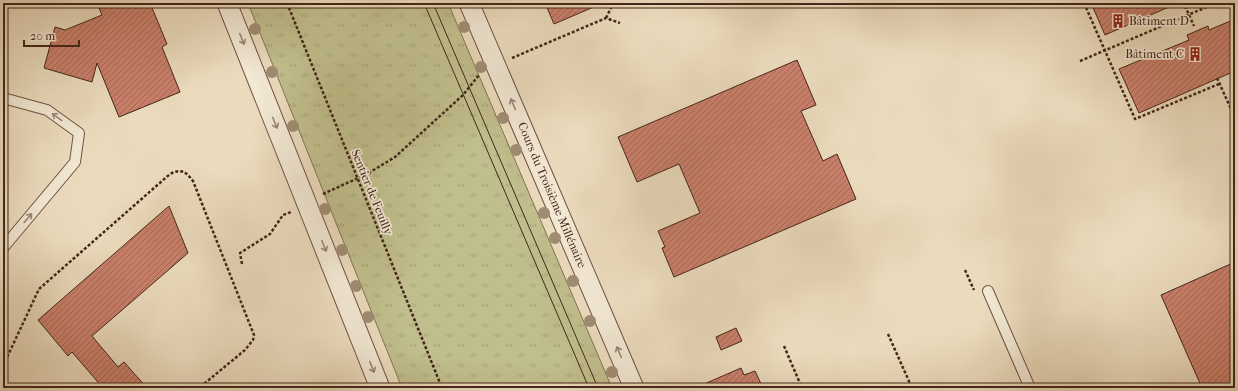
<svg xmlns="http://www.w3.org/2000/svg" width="1238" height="391" font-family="'IM FELL French Canon',serif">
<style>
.grass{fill:url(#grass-tufts);stroke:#827253}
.building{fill:url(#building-hatch);stroke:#44251a}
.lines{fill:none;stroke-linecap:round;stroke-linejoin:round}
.service-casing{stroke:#6e5243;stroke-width:12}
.minor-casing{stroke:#6e5243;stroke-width:21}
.path{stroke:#44251a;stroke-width:2.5;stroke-dasharray:3 2;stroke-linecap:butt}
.service{stroke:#f2e8d4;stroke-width:10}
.minor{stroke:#f2e8d4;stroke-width:19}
.tram{stroke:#44251a;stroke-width:1}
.tree{fill:#a08c73}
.oneway{stroke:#9b8677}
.labels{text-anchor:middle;stroke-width:3.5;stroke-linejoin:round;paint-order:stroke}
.poi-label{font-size:12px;fill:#44251a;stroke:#f2e8d4;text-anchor:start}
.street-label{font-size:12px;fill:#44251a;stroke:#f2e8d4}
</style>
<defs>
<pattern id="grass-tufts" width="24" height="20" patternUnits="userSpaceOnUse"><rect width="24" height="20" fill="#c0be8c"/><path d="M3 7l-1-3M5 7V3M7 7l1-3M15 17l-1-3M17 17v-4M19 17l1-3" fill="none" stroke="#a6a378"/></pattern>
<pattern id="building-hatch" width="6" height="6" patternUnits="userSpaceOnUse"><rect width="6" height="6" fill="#ca806b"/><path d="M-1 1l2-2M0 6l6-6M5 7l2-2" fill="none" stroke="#a66957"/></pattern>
</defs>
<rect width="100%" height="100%" fill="#ebdbbd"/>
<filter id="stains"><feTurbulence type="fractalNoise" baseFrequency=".005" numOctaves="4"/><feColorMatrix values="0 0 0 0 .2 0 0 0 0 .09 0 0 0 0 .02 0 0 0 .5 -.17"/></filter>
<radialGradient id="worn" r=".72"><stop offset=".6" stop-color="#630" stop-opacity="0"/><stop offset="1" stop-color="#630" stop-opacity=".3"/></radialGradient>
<path class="grass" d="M248 3H448L612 388H402Z"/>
<g class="building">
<path d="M110 3H150L167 44 162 47 180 92 119 117 97 63 92 82 44 68 55 27 65 30 102 15 99 8Z"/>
<path d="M545 3H603L554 24Z"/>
<path d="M1091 3H1178L1105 35Z"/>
<path d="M1235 19V71L1139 113 1119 69 1189 40 1187 35 1208 26 1209 30Z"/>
<path d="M797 60 816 105 801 111 823 161 837 154 856 199 674 277 662 248 665 247 658 231 700 213 679 164 637 182 618 137Z"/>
<path d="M169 206 188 253 92 336 118 367 124 362 147 388H103L72 352 68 356 38 320Z"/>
<path d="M1235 262V388H1202L1161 295Z"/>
<path d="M736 328 742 341 721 350 716 337Z"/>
<path d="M741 368 744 375 755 371 763 388H695Z"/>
</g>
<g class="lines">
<defs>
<g id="service">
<path d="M3 98 47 110 79 133 75 162 3 248"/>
<path d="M988 291 1030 388"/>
</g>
<g id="minor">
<path d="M227 3 380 388"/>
<path d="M469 3 634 388"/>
</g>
</defs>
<use href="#service" class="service-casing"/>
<use href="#minor" class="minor-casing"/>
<g class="path">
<path d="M287 3 442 388"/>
<path d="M1084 3 1135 119 1219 84"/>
<path d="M1185 6 1194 26"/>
<path d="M606 18 611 8 609 3"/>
<path d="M512 58 606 18 620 23"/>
<path d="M1080 61 1216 3"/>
<path d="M1217 78 1231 109"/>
<path d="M323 194 367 174 395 157 463 95 479 75"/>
<path d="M242 264 240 253 270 234 283 215 291 212"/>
<path d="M965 270 974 290"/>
<path d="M888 334 912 388"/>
<path d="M784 346 802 388"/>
<path d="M3 366 39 289 170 174C182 168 186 172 193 181L254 335 253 340 245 350 199 388"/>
</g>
<use href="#service" class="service"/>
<use href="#minor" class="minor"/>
<g class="tram">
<path d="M424 3 589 388"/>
<path d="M433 3 598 388"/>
</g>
</g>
<g class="tree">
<circle cx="464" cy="27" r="6"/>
<circle cx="255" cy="29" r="6"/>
<circle cx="481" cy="67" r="6"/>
<circle cx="272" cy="72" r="6"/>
<circle cx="503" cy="118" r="6"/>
<circle cx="293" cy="126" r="6"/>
<circle cx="516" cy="150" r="6"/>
<circle cx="325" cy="209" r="6"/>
<circle cx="544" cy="213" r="6"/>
<circle cx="555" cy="238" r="6"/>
<circle cx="342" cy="250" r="6"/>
<circle cx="573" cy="281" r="6"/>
<circle cx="356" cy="286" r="6"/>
<circle cx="368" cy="317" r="6"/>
<circle cx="590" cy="321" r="6"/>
<circle cx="612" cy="372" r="6"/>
</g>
<defs><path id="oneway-shaft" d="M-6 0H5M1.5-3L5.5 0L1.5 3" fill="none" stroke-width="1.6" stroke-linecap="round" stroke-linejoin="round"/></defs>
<g class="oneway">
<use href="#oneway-shaft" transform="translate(242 39) rotate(68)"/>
<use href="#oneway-shaft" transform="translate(513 104) rotate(-113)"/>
<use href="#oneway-shaft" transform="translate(57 117) rotate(-144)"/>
<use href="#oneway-shaft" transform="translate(275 123) rotate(68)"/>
<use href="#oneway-shaft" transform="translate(28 218) rotate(-50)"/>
<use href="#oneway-shaft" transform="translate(324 246) rotate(68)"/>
<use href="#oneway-shaft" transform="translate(619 352) rotate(-113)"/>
<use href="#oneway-shaft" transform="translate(372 367) rotate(68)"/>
</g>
<defs>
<symbol id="building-bare" viewBox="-9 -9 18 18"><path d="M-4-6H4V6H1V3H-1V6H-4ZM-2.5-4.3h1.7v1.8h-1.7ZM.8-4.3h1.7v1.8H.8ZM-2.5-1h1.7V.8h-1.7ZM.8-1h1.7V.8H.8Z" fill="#8f2418" stroke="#f2e8d4" stroke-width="2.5" paint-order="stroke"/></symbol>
</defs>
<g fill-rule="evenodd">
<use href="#building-bare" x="1108" y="11" width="20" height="20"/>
<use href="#building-bare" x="1185" y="44" width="20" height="20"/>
</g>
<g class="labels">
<g class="poi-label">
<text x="1129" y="25">Bâtiment D</text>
<text x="1184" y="58" text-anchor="end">Bâtiment C</text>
</g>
<g class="street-label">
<text transform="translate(372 192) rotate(68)" y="4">Sentier de Feuilly</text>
<text transform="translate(552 195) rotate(67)" y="4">Cours du Troisième Millénaire</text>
</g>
</g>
<rect width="1238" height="391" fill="none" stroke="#ebdbbd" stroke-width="16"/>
<rect x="4" y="4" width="1230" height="383" fill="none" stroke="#44251a" stroke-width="2"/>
<rect x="8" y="8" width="1222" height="375" fill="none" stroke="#44251a"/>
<path d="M24 40v6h55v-6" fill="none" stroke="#44251a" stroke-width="2"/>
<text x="30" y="40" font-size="12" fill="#44251a" stroke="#f2e8d4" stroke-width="3" paint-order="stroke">20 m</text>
<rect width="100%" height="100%" filter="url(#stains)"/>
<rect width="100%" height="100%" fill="url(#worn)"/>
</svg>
